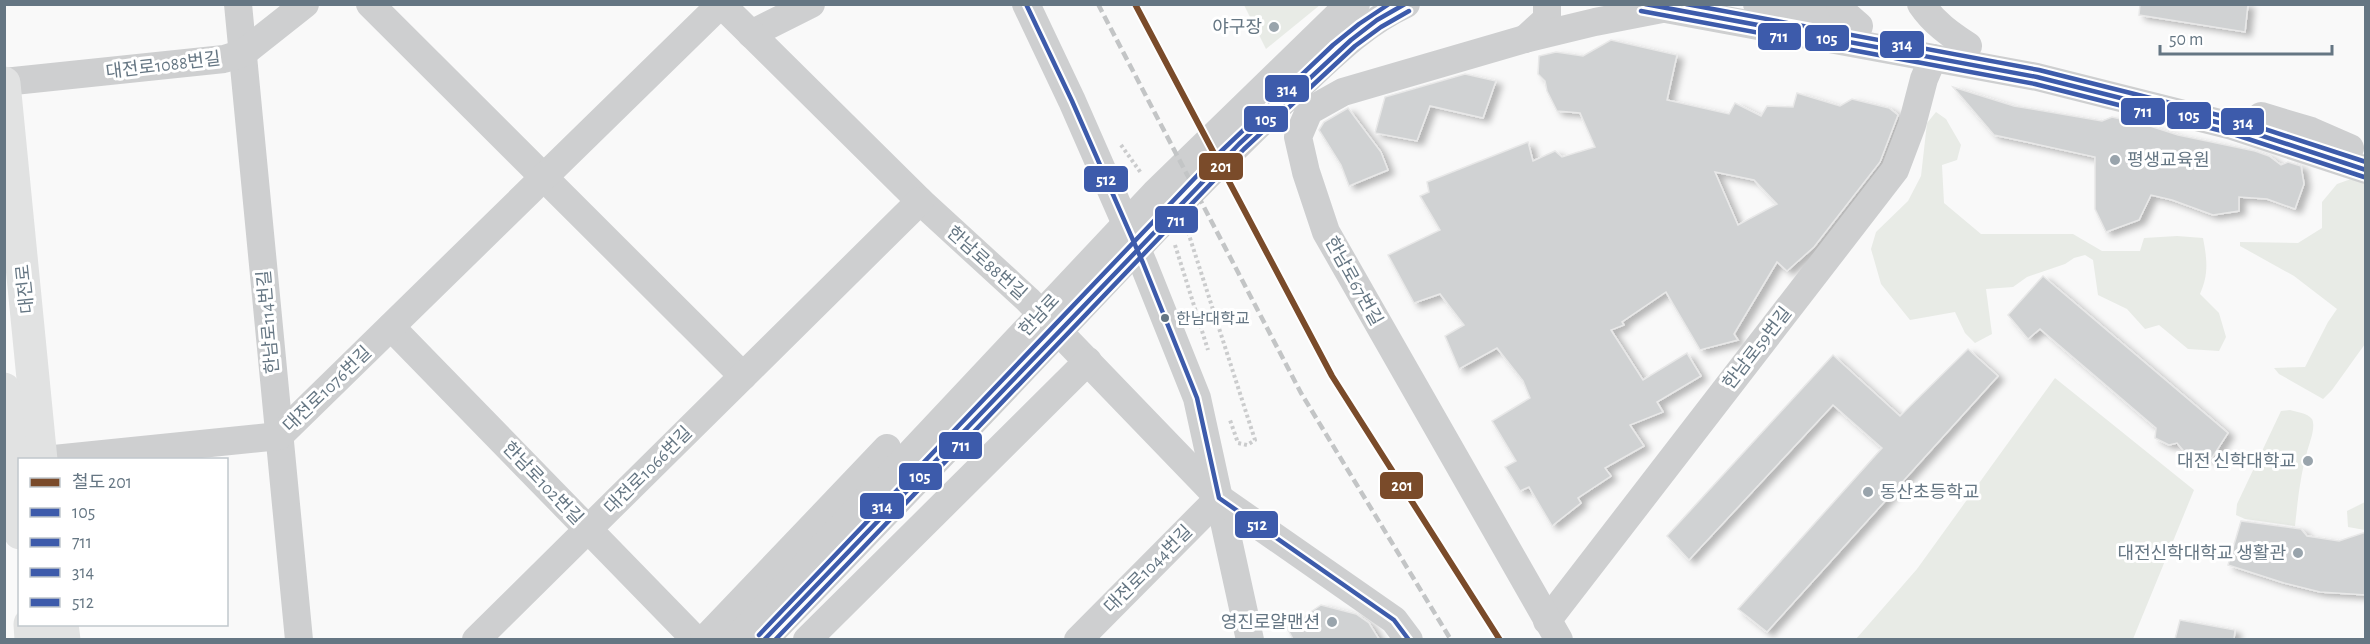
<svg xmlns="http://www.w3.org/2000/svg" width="2370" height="644" font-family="'Alegreya Sans','Noto Sans KR',sans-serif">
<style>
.green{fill:#e8ebe6}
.building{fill:#d0d2d3;stroke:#e8e8e8;stroke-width:1.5;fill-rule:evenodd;filter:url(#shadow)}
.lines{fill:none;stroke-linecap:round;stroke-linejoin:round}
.path{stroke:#cbcccd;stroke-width:4;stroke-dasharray:3 3;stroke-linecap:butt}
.minor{stroke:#cecfd0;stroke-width:28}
.major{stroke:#e1e2e2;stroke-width:33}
.rail{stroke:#c3c5c6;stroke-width:4.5;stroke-dasharray:9 4.5;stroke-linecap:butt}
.bus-1-casing{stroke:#fff;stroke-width:9}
.bus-2-casing{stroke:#fff;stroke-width:9}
.bus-3-casing{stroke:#fff;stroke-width:9}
.bus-4-casing{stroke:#fff;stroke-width:9}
.bus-1{stroke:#3d5bab;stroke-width:4.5}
.bus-2{stroke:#3d5bab;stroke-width:4.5}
.bus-3{stroke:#3d5bab;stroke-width:4.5}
.bus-4{stroke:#3d5bab;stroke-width:4.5}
.rail-1-casing{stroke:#fff;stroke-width:10}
.rail-1{stroke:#7a4b2a;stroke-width:6}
.poi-dot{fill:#99a4ac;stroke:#fff;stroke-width:2}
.bus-dot{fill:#657683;stroke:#fff;stroke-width:2}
.labels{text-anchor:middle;stroke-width:6;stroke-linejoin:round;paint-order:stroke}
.bus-label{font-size:16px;fill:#657683;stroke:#fff;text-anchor:start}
.poi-label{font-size:18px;fill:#657683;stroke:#fff;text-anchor:end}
.street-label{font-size:18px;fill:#657683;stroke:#fff}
.line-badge{stroke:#fff;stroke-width:2}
.badge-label{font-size:16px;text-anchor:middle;font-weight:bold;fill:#fff}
</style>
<defs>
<filter id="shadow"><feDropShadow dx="6" dy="4" stdDeviation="3" flood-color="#0004"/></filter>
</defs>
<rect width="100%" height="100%" fill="#f9f9f9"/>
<g class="green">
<path d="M1244 5H1320L1266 49Z"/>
<path d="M1936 112 1946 119 1961 145 1957 160 1942 165 1944 203 1981 234H2073L2102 251H2140L2144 238 2177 236 2203 238C2207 259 2209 274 2200 294L2219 313 2226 337 2219 351 2188 349 2159 325 2145 329 2127 309 2098 295 2093 260 2085 255 2074 258 2065 264 2027 277 2013 287 1986 289 1992 334 1975 343 1965 333 1955 312 1910 320 1881 284 1871 249 1876 232 1908 201 1921 176 1927 123Z"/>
<path d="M2365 174V344L2332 390 2323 399 2279 374 2274 368 2305 367 2328 322 2337 309 2294 276 2240 246V242L2298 243 2322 228V202L2337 184Z"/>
<path d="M2055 378 2194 490 2133 639H1856L1917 569Z"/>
<path d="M2290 410C2297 412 2307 413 2312 419 2315 425 2312 436 2310 442 2301 469 2298 498 2295 526L2245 519 2236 515 2237 504 2281 411Z"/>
<path d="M2365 502V530L2348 527 2347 511Z"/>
</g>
<g class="building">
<path d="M2140 4H2248L2245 32 2139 15Z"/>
<path d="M1611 40 1677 55 1667 100 1729 114 1735 103 1761 116 1767 106 1793 107 1797 93 1840 106 1852 99 1889 108 1898 115 1880 162 1814 247 1787 271 1777 262 1734 334 1738 340 1700 350 1666 292 1622 322 1624 325 1611 330 1643 380 1687 353 1701 376 1657 402 1663 412 1630 425 1644 446 1605 468 1611 476 1578 498 1581 503 1552 526 1529 487 1520 491 1505 467 1516 461 1492 421 1530 398 1523 381 1497 348 1459 369 1445 336 1464 325 1440 294 1414 303 1388 255 1440 230 1420 196 1429 192 1427 182 1528 142 1533 161 1555 151 1562 157 1595 147 1580 113 1557 111 1547 91 1545 81 1538 74 1539 56 1556 52 1583 56ZM1715 172 1754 180 1777 204 1738 225Z"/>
<path d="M1465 74 1496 81 1483 118 1430 106 1417 141 1375 133 1385 97Z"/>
<path d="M1953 87 2014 106 2102 121 2112 117 2147 125 2178 135 2255 151 2269 156 2281 165 2288 162 2301 166 2304 184 2295 209 2267 199 2239 197V211L2213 215 2172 200 2151 195 2139 220 2106 232 2095 209V157L1994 135Z"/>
<path d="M1348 108 1381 152 1388 170 1349 186 1341 165 1319 130 1324 122Z"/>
<path d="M2043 276 2228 433 2212 458 2188 456 2177 443 2169 445 2155 438 2156 428 2040 329 2028 339 2008 315Z"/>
<path d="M1968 349 1998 376 1767 632 1738 609 1882 448 1833 405 1689 560 1667 536 1833 355 1900 416Z"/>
<path d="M2241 521 2301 529 2307 536 2339 541 2366 532V595L2320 592 2284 583 2228 565Z"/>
<path d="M1321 605 1356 614 1369 623 1379 639H1293L1287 628Z"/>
<path d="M2180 620 2235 630 2234 639H2175Z"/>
</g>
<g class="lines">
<g class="path">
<path d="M1121 145 1141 173"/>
<path d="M1188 232 1255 440 1247 445 1238 443 1230 420"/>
<path d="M1175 245 1208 350"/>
</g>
<g class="minor">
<path d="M238 4 299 640"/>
<path d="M370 4 743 376"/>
<path d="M1026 4 1072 101 1143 263 1197 398 1250 640"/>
<path d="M1757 4 1832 21"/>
<path d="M1840 4 1843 12 1859 26"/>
<path d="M1921 4C1934 23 1950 34 1968 46"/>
<path d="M1644 5 2037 77 2232 126 2366 170"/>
<path d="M751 34 811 4"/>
<path d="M1525 39 1547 19V4"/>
<path d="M4 82 224 59 243 53 305 4"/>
<path d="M2261 116 2311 131 2350 148"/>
<path d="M391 327 696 640"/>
<path d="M44 460 279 436 721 4 920 201 1028 300 1219 498 1394 620 1409 640"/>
<path d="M1547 621 1895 170 1912 125 1924 79 1933 58"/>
<path d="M476 640 920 201"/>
<path d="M704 640 887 448"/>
<path d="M735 640 1155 193 1337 16 1356 4"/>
<path d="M764 640C890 510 1014 379 1138 248 1191 192 1245 136 1302 84 1334 54 1365 23 1406 4"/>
<path d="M807 640 1088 361"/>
<path d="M1078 640 1219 498"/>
<path d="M1559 640 1326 232 1306 172 1298 137 1309 111 1343 92 1525 39 1595 22 1662 9"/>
</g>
<g class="major">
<path d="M4 83 41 460"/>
<path d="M4 389 20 533"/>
<path d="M30 624 31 640"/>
<path d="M62 624 64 640"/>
</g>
<path class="rail" d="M1098 4 1301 393 1451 640"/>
<defs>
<g id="bus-1">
<path d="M1645 4 2037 77 2232 126 2366 170"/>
<path d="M764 640 1239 144 1351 40 1377 20 1405 4"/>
</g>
<g id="bus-2">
<path d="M1641 11 2035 84 2230 133 2364 177"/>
<path d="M775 640 1244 149 1355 46 1381 27 1409 11"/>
</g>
<g id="bus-3">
<path d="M1686 4 2039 70 2234 119 2366 162"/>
<path d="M759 635 1213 159 1333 45 1359 24 1389 4"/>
</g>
<path id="bus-4" d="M1026 4 1072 101 1143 263 1197 398 1219 498 1394 620 1409 640"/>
</defs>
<use href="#bus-1" class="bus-1-casing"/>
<use href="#bus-2" class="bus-2-casing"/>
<use href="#bus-3" class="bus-3-casing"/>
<use href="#bus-4" class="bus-4-casing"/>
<use href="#bus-1" class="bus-1"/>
<use href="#bus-2" class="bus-2"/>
<use href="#bus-3" class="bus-3"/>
<use href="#bus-4" class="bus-4"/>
<defs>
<path id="rail-1" d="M1135 4 1332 376 1500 640"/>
</defs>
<use href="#rail-1" class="rail-1-casing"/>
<use href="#rail-1" class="rail-1"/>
</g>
<g class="poi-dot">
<circle cx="1274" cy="27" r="6"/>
<circle cx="2115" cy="160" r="6"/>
<circle cx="2308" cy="461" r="6"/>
<circle cx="1868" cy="492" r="6"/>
<circle cx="2298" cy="553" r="6"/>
<circle cx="1332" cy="622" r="6"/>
</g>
<circle class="bus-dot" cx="1165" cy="318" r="5"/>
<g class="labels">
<g class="bus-label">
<text x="1176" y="324">한남대학교</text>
</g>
<g class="poi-label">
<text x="1262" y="33">야구장</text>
<text x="2127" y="166" text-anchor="start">평생교육원</text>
<text x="2296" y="467">대전 신학대학교</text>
<text x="1880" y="498" text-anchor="start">동산초등학교</text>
<text x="2286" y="559">대전신학대학교 생활관</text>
<text x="1320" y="628">영진로얄맨션</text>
</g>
<g class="street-label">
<text transform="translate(163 65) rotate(-7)" y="6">대전로1088번길</text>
<text transform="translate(987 263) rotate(42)" y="6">한남로88번길</text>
<text transform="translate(1354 281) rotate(61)" y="6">한남로67번길</text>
<text transform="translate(25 289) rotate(-96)" y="6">대전로</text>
<text transform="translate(1039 315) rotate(-47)" y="6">한남로</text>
<text transform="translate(268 322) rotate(-95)" y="6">한남로114번길</text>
<text transform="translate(1757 348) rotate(-52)" y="6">한남로59번길</text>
<text transform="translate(327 389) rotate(-44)" y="6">대전로1076번길</text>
<text transform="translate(648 470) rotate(-45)" y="6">대전로1066번길</text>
<text transform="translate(543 483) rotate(46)" y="6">한남로102번길</text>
<text transform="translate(1148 569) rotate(-45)" y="6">대전로1044번길</text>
</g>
</g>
<g class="line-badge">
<rect x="1757" y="22" width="45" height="29" rx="6" fill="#3d5bab"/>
<rect x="1804" y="24" width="46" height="28" rx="6" fill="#3d5bab"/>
<rect x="1879" y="30" width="46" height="29" rx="6" fill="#3d5bab"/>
<rect x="1264" y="74" width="46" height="29" rx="6" fill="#3d5bab"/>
<rect x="2120" y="97" width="46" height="29" rx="6" fill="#3d5bab"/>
<rect x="2166" y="101" width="46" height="29" rx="6" fill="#3d5bab"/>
<rect x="1243" y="105" width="46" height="28" rx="6" fill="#3d5bab"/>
<rect x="2220" y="107" width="45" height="29" rx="6" fill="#3d5bab"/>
<rect x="1198" y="152" width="46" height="29" rx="6" fill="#7a4b2a"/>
<rect x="1083" y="165" width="46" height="28" rx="6" fill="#3d5bab"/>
<rect x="1154" y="205" width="45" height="29" rx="6" fill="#3d5bab"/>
<rect x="938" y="431" width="45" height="29" rx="6" fill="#3d5bab"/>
<rect x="898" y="462" width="45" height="29" rx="6" fill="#3d5bab"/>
<rect x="1379" y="471" width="45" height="29" rx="6" fill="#7a4b2a"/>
<rect x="859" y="492" width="46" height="28" rx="6" fill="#3d5bab"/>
<rect x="1234" y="510" width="45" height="29" rx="6" fill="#3d5bab"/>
</g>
<g class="badge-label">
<text x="1779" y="42">711</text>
<text x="1827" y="44">105</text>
<text x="1902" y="50">314</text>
<text x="1287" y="95">314</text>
<text x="2143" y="117">711</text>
<text x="2189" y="121">105</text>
<text x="1266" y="125">105</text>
<text x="2243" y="128">314</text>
<text x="1221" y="172">201</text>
<text x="1106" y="185">512</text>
<text x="1176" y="226">711</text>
<text x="961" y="451">711</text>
<text x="920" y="482">105</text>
<text x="1402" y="491">201</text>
<text x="882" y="512">314</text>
<text x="1257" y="530">512</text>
</g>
<rect width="2370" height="644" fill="none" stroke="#657683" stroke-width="12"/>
<rect x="18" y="458" width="210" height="168" fill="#ffffff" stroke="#c1c8cd" stroke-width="1.5"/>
<rect x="30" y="478" width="30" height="9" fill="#7a4b2a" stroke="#c1c8cd" stroke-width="1.5"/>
<text x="72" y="488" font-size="18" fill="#657683">철도 201</text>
<rect x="30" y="508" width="30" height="9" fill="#3d5bab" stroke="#c1c8cd" stroke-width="1.5"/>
<text x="72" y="518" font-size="18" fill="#657683">105</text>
<rect x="30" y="538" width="30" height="9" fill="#3d5bab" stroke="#c1c8cd" stroke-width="1.5"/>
<text x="72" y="548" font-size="18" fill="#657683">711</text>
<rect x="30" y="568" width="30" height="9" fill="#3d5bab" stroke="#c1c8cd" stroke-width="1.5"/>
<text x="72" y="578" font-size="18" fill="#657683">314</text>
<rect x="30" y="598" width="30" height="9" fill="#3d5bab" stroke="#c1c8cd" stroke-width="1.5"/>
<text x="72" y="608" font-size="18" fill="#657683">512</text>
<path d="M2160 45v9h172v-9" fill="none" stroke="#657683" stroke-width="3"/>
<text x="2169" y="45" font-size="18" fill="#657683" stroke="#ffffff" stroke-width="4.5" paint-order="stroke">50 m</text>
</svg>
